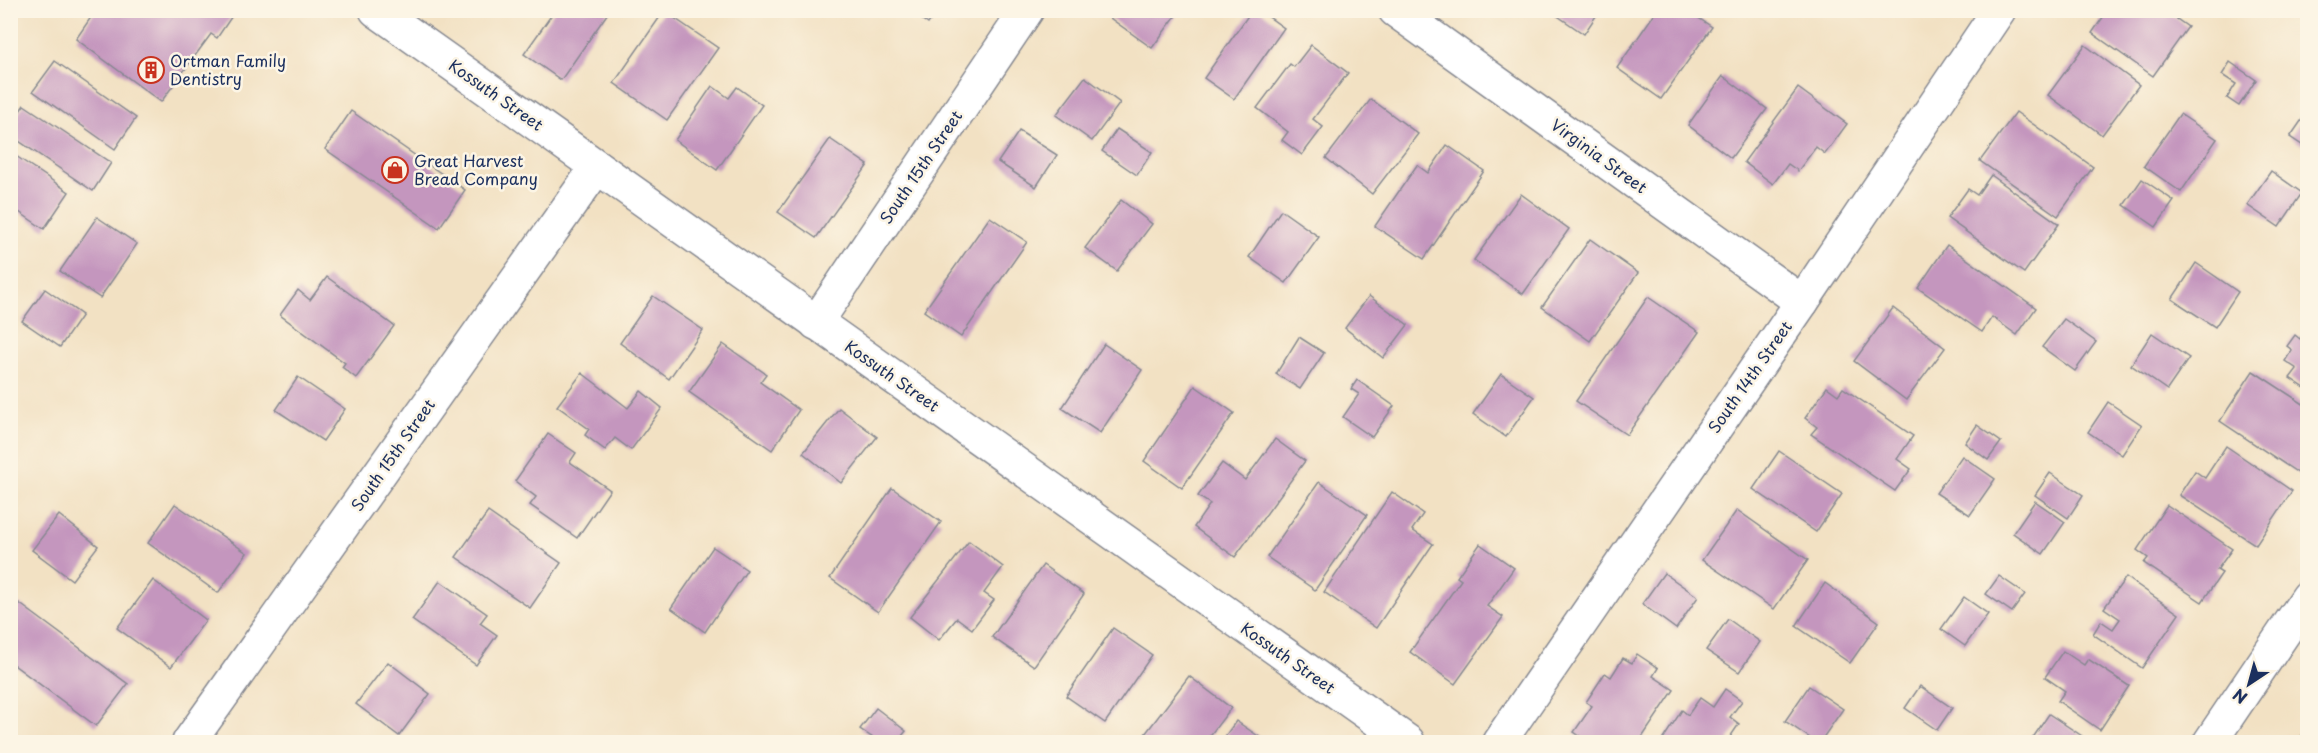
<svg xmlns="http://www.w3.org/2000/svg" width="2318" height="753" font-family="'Playpen Sans',sans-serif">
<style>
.building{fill:#c496be}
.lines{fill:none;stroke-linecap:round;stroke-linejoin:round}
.minor-casing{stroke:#868890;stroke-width:36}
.minor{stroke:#fff;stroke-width:33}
.labels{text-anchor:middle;stroke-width:5;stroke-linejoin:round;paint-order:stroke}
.poi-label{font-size:16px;fill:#1b2f5e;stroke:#fcf5e5;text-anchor:start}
.street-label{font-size:16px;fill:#1b2f5e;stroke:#fcf5e5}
</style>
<rect width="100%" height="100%" fill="#fcf5e5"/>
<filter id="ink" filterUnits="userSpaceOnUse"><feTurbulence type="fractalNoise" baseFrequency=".0167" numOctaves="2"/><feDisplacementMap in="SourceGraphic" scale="12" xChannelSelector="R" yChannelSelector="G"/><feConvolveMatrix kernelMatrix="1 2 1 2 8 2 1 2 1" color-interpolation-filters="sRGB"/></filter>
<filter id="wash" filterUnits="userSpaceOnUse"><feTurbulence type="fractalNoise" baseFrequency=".008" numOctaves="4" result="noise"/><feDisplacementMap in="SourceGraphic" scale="24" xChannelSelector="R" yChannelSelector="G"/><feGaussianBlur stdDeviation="1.35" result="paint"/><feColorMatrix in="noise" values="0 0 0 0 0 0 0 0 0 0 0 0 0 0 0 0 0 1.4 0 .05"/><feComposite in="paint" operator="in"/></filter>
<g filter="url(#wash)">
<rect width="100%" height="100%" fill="#f2e1c3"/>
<g id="blocks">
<g class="building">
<path d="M96 10H236L217 38 211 34 161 102 76 39Z"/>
<path d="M555 10H610L561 80 524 54Z"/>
<path d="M909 10H938L928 24Z"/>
<path d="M1115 10H1180L1152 48 1110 18Z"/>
<path d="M1252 10H1259L1284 28 1234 99 1204 78Z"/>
<path d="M1549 10H1600L1584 34Z"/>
<path d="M1657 10H1697L1694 15 1712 27 1661 99 1617 68Z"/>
<path d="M2108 10H2164L2188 27 2153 76 2092 33Z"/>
<path d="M664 11 718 48 667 120 614 83Z"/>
<path d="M1311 45 1348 73 1313 119 1323 127 1302 155 1282 140 1288 132 1257 108 1290 64 1294 67Z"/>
<path d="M2085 45 2139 85 2102 135 2048 95Z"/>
<path d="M55 61 136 118 115 149 33 91Z"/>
<path d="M2230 62 2256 80 2239 106 2227 98 2236 84 2222 75Z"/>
<path d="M1723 76 1767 109 1731 158 1688 125Z"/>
<path d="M1085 77 1120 103 1092 141 1056 115Z"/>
<path d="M712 86 729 98 737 87 762 105 717 170 675 140Z"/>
<path d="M1798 88 1847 124 1825 154 1816 147 1798 171 1788 164 1773 184 1744 162Z"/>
<path d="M1371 99 1418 134 1372 194 1326 158Z"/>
<path d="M24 105 111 163 93 191 10 135V125Z"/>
<path d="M351 111 465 190 439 228 325 149Z"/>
<path d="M2308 111V149L2290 137Z"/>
<path d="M2016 112 2093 167 2058 216 1980 161Z"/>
<path d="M2180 114 2217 139 2181 192 2144 166Z"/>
<path d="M1117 129 1152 152 1137 175 1102 151Z"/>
<path d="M1019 131 1057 155 1036 187 998 162Z"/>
<path d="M830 139 868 165 816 238 778 212Z"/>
<path d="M1447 145 1484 171 1424 259 1375 226 1417 165 1428 173Z"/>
<path d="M10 152 69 192 44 229 19 212 10 225Z"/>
<path d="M2271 171 2302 193 2279 227 2247 205Z"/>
<path d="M1991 175 2059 224 2024 273 1947 218 1968 189 1977 195Z"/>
<path d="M2142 179 2174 201 2156 227 2124 205Z"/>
<path d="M1521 194 1569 229 1523 294 1474 260Z"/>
<path d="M1121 200 1152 224 1117 271 1085 248Z"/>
<path d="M1281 210 1319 237 1286 283 1249 257Z"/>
<path d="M97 217 137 244 100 298 60 271Z"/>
<path d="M990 217 1027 242 961 337 924 311Z"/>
<path d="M1590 239 1638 273 1590 341 1542 307Z"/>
<path d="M1947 245 2036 308 2017 335 1992 317 1982 332 1918 288Z"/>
<path d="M2196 263 2238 292 2215 327 2172 299Z"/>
<path d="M327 277 394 326 356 378 342 367 345 363 280 315 298 290 310 300Z"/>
<path d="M45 289 82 315 60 347 22 321Z"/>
<path d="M653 296 703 330 669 379 620 343Z"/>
<path d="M1369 296 1408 325 1383 358 1345 328Z"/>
<path d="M1648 297 1699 332 1627 435 1576 401Z"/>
<path d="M1893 308 1945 348 1906 400 1854 361Z"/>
<path d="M2064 319 2096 342 2075 371 2042 347Z"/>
<path d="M2308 328V390L2290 378 2297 369 2285 361 2292 350 2287 346 2295 335 2300 339Z"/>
<path d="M2152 333 2189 358 2167 390 2131 365Z"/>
<path d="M1299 337 1324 353 1300 389 1276 374Z"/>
<path d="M723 344 766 374 760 382 799 410 772 450 689 392Z"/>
<path d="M1104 344 1142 370 1100 433 1062 408Z"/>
<path d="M2253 371 2308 407V472L2304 477 2220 421Z"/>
<path d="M582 373 628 408 641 391 662 408 631 450 615 438 605 450 585 435 589 429 557 406Z"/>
<path d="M1501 374 1534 397 1506 437 1473 414Z"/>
<path d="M298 377 345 409 323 441 276 410Z"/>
<path d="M1357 380 1394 406 1372 437 1343 417 1359 394 1351 389Z"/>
<path d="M1195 386 1234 413 1182 488 1144 461Z"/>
<path d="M1827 387 1838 395 1843 388 1913 436 1897 459 1911 469 1895 491 1811 434 1817 427 1805 418Z"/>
<path d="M2108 402 2142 425 2122 455 2088 432Z"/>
<path d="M839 408 877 437 841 483 803 453Z"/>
<path d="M1977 425 2001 442 1988 460 1965 443Z"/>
<path d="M548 434 576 453 570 462 610 490 577 538 530 505 536 497 515 481Z"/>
<path d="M1275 439 1305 461 1235 557 1194 527 1210 504 1198 496 1222 463 1245 480Z"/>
<path d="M2226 446 2292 491 2256 545 2179 495 2195 471 2205 478Z"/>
<path d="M1779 451 1842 494 1816 532 1753 489Z"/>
<path d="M1962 456 1995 479 1970 515 1936 493Z"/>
<path d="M2050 473 2083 495 2068 518 2035 495Z"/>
<path d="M1319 482 1367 515 1315 590 1267 557Z"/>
<path d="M892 488 941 522 878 612 830 578Z"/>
<path d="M1392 492 1423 514 1412 530 1433 544 1376 628 1324 592Z"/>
<path d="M2035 501 2065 522 2043 554 2013 533Z"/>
<path d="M175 504 247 553 218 593 148 543Z"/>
<path d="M2167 505 2232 549 2217 570 2222 573 2202 602 2144 563 2148 558 2137 550Z"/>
<path d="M1737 510 1808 560 1774 609 1702 560Z"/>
<path d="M488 512 561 563 530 608 456 557Z"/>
<path d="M59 515 98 546 72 580 32 550Z"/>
<path d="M969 541 1003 567 984 593 994 600 972 629 957 618 939 640 910 617Z"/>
<path d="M1480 544 1514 568 1487 606 1503 617 1455 684 1410 652 1461 580 1457 577Z"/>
<path d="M713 547 747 570 705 632 671 608Z"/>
<path d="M1043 565 1084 594 1034 666 992 637Z"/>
<path d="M1664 573 1698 597 1676 629 1642 604Z"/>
<path d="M1999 576 2025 594 2012 612 1986 594Z"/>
<path d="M2126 577 2179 614 2142 668 2093 634 2101 621 2113 629 2120 619 2104 608Z"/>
<path d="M153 580 206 620 171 667 117 628Z"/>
<path d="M440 581 487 614 480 623 497 635 476 665 412 620Z"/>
<path d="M1825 583 1879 622 1850 663 1796 626Z"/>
<path d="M1964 597 1988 614 1965 646 1941 629Z"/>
<path d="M19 603 128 684 96 726 10 662V614Z"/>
<path d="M1728 619 1760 642 1739 672 1706 650Z"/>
<path d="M1113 628 1152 655 1105 723 1066 696Z"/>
<path d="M2063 651 2084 665 2088 659 2129 686 2100 730 2058 701 2065 691 2045 677Z"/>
<path d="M1637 654 1658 668 1653 676 1674 690 1639 742H1586L1587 741 1574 732 1592 706 1586 702 1605 673 1611 677 1623 658 1632 663Z"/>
<path d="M388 662 430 694 399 736 356 704Z"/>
<path d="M1189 676 1231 708 1205 742H1139Z"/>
<path d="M1809 686 1843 709 1820 742H1816L1785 721Z"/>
<path d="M1920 686 1952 708 1937 730 1905 708Z"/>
<path d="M1725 689 1742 701 1730 717 1739 724 1728 740 1731 742H1661L1682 710 1688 715 1700 698 1713 707Z"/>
<path d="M876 708 906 731 897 742H879L860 729Z"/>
<path d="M2049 714 2091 742H2030Z"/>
<path d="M1236 721 1267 742H1221Z"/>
<path d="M2308 727V742H2297Z"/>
<path d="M352 737 361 742H348Z"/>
</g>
</g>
</g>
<g filter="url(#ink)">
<use href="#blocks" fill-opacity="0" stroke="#868890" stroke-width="1.5"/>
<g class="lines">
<defs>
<g id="minor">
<path d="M376 10 1408 742"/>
<path d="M1395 10 1802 302"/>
<path d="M816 323 1027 10"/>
<path d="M189 742 597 167"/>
<path d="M1499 742 1802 302 1999 10"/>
<path d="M2210 742 2308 597"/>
</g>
</defs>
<use href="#minor" class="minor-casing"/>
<use href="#minor" class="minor"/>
</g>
</g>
<defs>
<symbol id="building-ring" viewBox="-11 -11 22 22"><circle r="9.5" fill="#fcf5e5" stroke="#c8321e" stroke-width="1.5"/><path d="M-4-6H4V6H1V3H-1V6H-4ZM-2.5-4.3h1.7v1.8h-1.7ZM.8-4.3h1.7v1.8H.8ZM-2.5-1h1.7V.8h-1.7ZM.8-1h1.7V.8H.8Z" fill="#c8321e"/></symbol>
<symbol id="shop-ring" viewBox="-11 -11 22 22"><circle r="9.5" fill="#fcf5e5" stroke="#c8321e" stroke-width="1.5"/><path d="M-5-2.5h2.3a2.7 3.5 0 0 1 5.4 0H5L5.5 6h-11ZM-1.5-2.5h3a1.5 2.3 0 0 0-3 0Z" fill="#c8321e"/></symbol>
</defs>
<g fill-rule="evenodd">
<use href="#building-ring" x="136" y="55" width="30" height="30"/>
<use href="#shop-ring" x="380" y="155" width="30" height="30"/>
</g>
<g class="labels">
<g class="poi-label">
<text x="170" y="67">Ortman Family<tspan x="170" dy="18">Dentistry</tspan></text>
<text x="414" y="167">Great Harvest<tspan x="414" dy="18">Bread Company</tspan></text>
</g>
<g class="street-label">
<text transform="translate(496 95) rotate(35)" y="6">Kossuth Street</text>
<text transform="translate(1599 156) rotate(36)" y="6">Virginia Street</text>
<text transform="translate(921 167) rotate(-56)" y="6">South 15th Street</text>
<text transform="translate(892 376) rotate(35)" y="6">Kossuth Street</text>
<text transform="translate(1750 377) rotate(-55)" y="6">South 14th Street</text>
<text transform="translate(393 455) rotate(-55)" y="6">South 15th Street</text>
<text transform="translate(1288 658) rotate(35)" y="6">Kossuth Street</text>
</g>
</g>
<rect width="2318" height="753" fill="none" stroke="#fcf5e5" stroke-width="36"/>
<g transform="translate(2249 684) rotate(216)" stroke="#fcf5e5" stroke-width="4.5" paint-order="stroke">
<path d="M0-4.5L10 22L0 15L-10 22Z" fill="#1b2f5e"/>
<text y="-9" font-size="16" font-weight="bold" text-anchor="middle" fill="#1b2f5e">N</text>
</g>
</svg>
